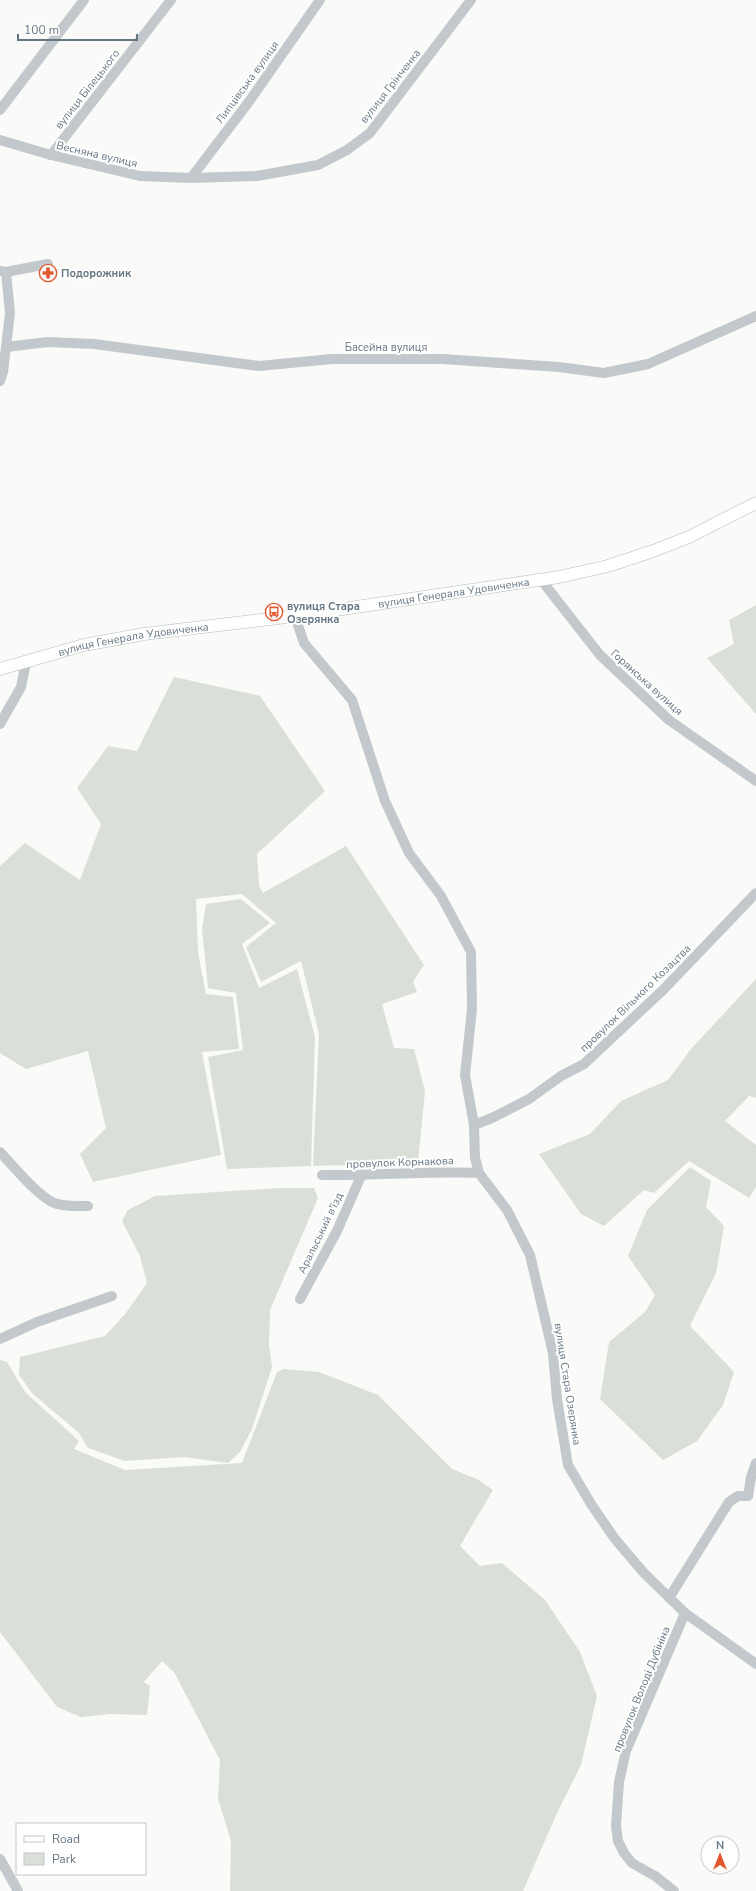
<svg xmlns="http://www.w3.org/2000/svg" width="756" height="1891" font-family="'Nunito Sans',sans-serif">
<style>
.green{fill:#dadfd7}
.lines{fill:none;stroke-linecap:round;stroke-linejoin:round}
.major-casing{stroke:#b5babe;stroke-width:13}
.minor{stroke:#c3c8cc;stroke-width:10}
.major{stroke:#fff;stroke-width:12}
.labels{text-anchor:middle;stroke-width:4;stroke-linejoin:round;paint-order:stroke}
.street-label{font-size:11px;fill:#657683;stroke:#fff}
.poi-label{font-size:11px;font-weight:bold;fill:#657683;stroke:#fff;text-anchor:start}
</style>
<rect width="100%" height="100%" fill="#fafaf8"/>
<g class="green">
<path d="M756 605V714L707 658 734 644 729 620Z"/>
<path d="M174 677 260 696 325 791 257 854 259 886 263 893 346 846 424 965 413 982 417 992 382 1004 394 1048 414 1049 425 1091 418 1163 313 1166 319 1034 301 961 261 982 246 947 276 923 242 894 196 899 198 953 206 994 233 997 239 1049 202 1052 221 1155 93 1182 80 1154 106 1128 88 1051 26 1069 0 1053V866L25 843 80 880 101 824 77 788 108 746 137 751Z"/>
<path d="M241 899 270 923 242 944 259 988 297 969 315 1037 311 1166 227 1169 208 1057 243 1050 236 993 208 988 202 929 206 904Z"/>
<path d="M756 979V1098L749 1096 725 1121 756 1145V1187L749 1198 689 1161 654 1193 644 1190 604 1226 581 1214 539 1154 590 1134 621 1101 668 1080 691 1049Z"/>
<path d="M690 1167 711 1181 706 1207 724 1226 716 1273 690 1326 734 1372 723 1405 697 1441 663 1460 600 1399 609 1342 645 1312 655 1295 628 1256 647 1210Z"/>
<path d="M280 1188H314L318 1198 270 1310 269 1345 272 1367 252 1429 240 1452 228 1463 184 1457 125 1461 88 1448 79 1433 33 1394 19 1375 20 1357 105 1336 126 1313 147 1283 140 1256 122 1221 128 1210 155 1196Z"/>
<path d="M0 1360 7 1362 25 1392 79 1441 74 1449 125 1470 242 1463 277 1372 284 1369 319 1372 378 1395 452 1469 477 1479 493 1490 460 1546 480 1566 502 1563 545 1600 580 1652 597 1696 581 1765 557 1813 523 1891H230L231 1841 218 1799 220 1760 174 1672 162 1661 144 1682 150 1686 147 1715 110 1714 81 1717 57 1707 0 1632Z"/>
</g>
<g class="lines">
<defs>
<g id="major">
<path id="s1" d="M0 669 84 645 144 634 295 616 559 577 608 566 653 551 689 537 756 503"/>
</g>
</defs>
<use href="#major" class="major-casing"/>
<g class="minor">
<path d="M0 110 84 0"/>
<path d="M0 140 51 155 140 176 191 178 257 176 318 165 347 150 370 133 471 0"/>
<path d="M51 155 171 0"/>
<path d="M191 178 248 103 320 0"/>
<path d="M0 271 6 272 48 264"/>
<path d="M6 347 48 342 94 344 259 366 332 359H443L559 367 604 373 648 364 756 316"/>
<path d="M0 381 3 372 10 313 6 272"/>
<path d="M542 581 600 655 669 720 756 781"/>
<path d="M295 616 304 643 352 700 385 801 409 853 441 896 471 952 472 1009 465 1075 474 1125 475 1158 479 1173 507 1210 530 1255 553 1353 557 1399 568 1465 591 1504 615 1539 644 1573 685 1613 756 1664"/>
<path d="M0 724 21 687 26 662"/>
<path d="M474 1125 492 1118 529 1099 561 1076 584 1064 663 990 756 893"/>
<path d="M0 1152C13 1166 37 1195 54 1203 65 1207 76 1206 88 1206"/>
<path d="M322 1175C374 1176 427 1171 479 1173"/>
<path d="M300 1299 337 1231 361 1176"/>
<path d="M0 1339 37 1322 112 1296"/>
<path d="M748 1496 751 1477 756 1463"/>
<path d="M669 1598 729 1502 738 1496H748"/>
<path d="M0 1859 18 1891"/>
<path d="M674 1891 655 1876 632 1863 624 1853 618 1841 616 1826 619 1782 626 1751 685 1613"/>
</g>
<use href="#major" class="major"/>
</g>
<defs>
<symbol id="pharmacy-ring" viewBox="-11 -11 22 22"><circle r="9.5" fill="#fff" stroke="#e4572e" stroke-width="1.5"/><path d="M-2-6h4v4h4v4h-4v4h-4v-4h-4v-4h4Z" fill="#e4572e"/></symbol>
<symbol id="bus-ring" viewBox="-11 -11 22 22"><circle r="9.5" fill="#fff" stroke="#e4572e" stroke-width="1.5"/><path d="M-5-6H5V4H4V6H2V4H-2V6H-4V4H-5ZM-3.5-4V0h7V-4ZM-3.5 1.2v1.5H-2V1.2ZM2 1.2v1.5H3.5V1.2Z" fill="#e4572e"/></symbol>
</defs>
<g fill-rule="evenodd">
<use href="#pharmacy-ring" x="38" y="263" width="20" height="20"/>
<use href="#bus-ring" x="264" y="602" width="20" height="20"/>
</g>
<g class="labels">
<g class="street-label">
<text transform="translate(247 82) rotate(-54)" y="4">Липцівська вулиця</text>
<text transform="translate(390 86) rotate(-52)" y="4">вулиця Грінченка</text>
<text transform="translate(87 89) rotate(-52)" y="4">вулиця Білецького</text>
<text transform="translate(97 154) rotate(13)" y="4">Весняна вулиця</text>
<text x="386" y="351">Басейна вулиця</text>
<text dy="4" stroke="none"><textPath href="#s1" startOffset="461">вулиця Генерала Удовиченка</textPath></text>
<text dy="4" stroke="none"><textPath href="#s1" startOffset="137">вулиця Генерала Удовиченка</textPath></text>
<text transform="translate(647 682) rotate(42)" y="4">Горянська вулиця</text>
<text transform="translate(635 998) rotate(-44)" y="4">провулок Вільного Козацтва</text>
<text transform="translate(400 1162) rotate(-2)" y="4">провулок Корнакова</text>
<text transform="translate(320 1233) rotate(-64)" y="4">Аральський в'їзд</text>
<text transform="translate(568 1384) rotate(81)" y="4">вулиця Стара Озерянка</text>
<text transform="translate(641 1689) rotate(-68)" y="4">провулок Володі Дубініна</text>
</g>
<g class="poi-label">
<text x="61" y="277">Подорожник</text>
<text x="287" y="610">вулиця Стара<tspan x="287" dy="13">Озерянка</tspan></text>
</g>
</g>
<rect x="16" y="1823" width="130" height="52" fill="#ffffff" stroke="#c1c8cd"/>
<rect x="24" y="1836" width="20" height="6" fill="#ffffff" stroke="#c1c8cd"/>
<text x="52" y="1843" font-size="12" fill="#657683">Road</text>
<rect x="24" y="1853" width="20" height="12" fill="#dadfd7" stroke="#c1c8cd"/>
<text x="52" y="1863" font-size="12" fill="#657683">Park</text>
<g transform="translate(720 1855)"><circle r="19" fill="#ffffff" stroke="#c1c8cd"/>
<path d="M0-3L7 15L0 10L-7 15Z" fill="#e4572e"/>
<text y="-6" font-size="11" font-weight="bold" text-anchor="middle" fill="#657683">N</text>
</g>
<path d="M18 34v6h119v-6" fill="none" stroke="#657683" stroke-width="2"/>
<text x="24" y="34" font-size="12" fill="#657683" stroke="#ffffff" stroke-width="3" paint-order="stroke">100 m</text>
</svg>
